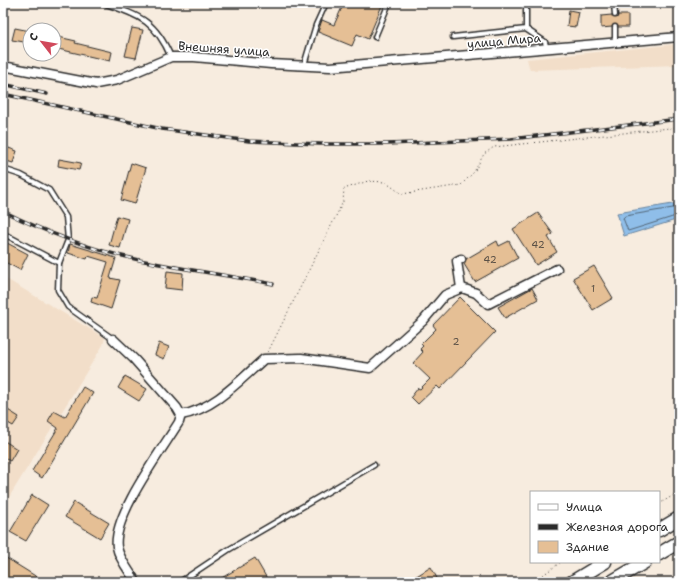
<svg xmlns="http://www.w3.org/2000/svg" width="682" height="585" font-family="'Shantell Sans',sans-serif">
<style>
.built{fill:#f2dec9}
.water{fill:#8fbee9;stroke:#67839d}
.lines{fill:none;stroke-linecap:round;stroke-linejoin:round}
.shore{stroke:#536677;stroke-width:1}
.building{fill:#e5bf95;stroke:#2b2b2b}
.lane-casing{stroke:#2b2b2b;stroke-width:7}
.street-casing{stroke:#2b2b2b;stroke-width:11}
.primary-casing{stroke:#2b2b2b;stroke-width:15}
.path{stroke:#2b2b2b;stroke-width:1;stroke-dasharray:1 3;stroke-linecap:butt}
.lane{stroke:#fff;stroke-width:4}
.street{stroke:#fff;stroke-width:8}
.primary{stroke:#fff;stroke-width:12}
.rail-casing{stroke:#2b2b2b;stroke-width:3.5}
.rail{stroke:#fff;stroke-width:2;stroke-dasharray:6;stroke-linecap:butt}
.labels{text-anchor:middle;stroke-width:3;stroke-linejoin:round;paint-order:stroke}
.number-label{font-size:10px;fill:#5a5046}
.street-label{font-size:12px;fill:#2b2b2b;stroke:#fff}
</style>
<rect width="100%" height="100%" fill="#f7ecdf"/>
<filter id="ink" filterUnits="userSpaceOnUse"><feTurbulence type="fractalNoise" baseFrequency=".025" numOctaves="2"/><feDisplacementMap in="SourceGraphic" scale="8" xChannelSelector="R" yChannelSelector="G"/><feConvolveMatrix kernelMatrix="1 2 1 2 8 2 1 2 1" color-interpolation-filters="sRGB"/></filter>
<g filter="url(#ink)">
<g class="built">
<path d="M679 44V65L530 70 527 59Z"/>
<path d="M3 277 105 338 103 345 3 507Z"/>
</g>
<path class="water" d="M679 203V219L624 236 617 213Z"/>
<g class="lines">
<path class="shore" d="M679 207 625 216 623 218 628 231 679 215"/>
</g>
<g class="building">
<path d="M344 3H383L368 39 357 34 352 46 318 32 322 20 334 25Z"/>
<path d="M569 10 579 12 576 27 567 26Z"/>
<path d="M612 15 615 18 618 15H628V27H618L615 24 612 27 601 28V16Z"/>
<path d="M15 28 30 31V43L12 40Z"/>
<path d="M132 28 143 30 136 58 125 56Z"/>
<path d="M54 36 76 41 75 43 112 52 110 61 54 48Z"/>
<path d="M3 146 17 151 13 163 3 160Z"/>
<path d="M59 159 81 163 79 170 58 166Z"/>
<path d="M131 163 146 168 135 204 121 200Z"/>
<path d="M538 213 553 234 548 237 557 252 536 265 513 229Z"/>
<path d="M117 216 128 219 120 248 109 245Z"/>
<path d="M497 241 499 246 509 241 518 258 475 282 464 264 466 259Z"/>
<path d="M7 243 28 254 20 270 3 261V250Z"/>
<path d="M70 244 116 258 110 278 120 280 111 309 91 302 92 297 97 298 108 262 88 256 87 259 68 253Z"/>
<path d="M594 266 613 298 593 310 573 278Z"/>
<path d="M167 271 183 273 182 290 165 288Z"/>
<path d="M532 288 538 299 505 318 498 307Z"/>
<path d="M460 297 495 332 440 389 437 386 418 404 411 397 418 388 420 389 430 379 413 363 423 352 420 349 423 346 421 344 436 329 433 325Z"/>
<path d="M159 343 169 347 164 359 155 355Z"/>
<path d="M125 376 147 389 139 401 118 388Z"/>
<path d="M83 387 93 393 42 478 32 471 58 428 48 421 54 411 65 417Z"/>
<path d="M3 407 19 417 13 426 3 420Z"/>
<path d="M3 440 17 449 10 461 3 457Z"/>
<path d="M32 495 48 505 26 541 10 532Z"/>
<path d="M74 502 109 523 100 538 65 517Z"/>
<path d="M3 556 45 582H9L3 579Z"/>
<path d="M255 558 269 582H215Z"/>
<path d="M431 567 439 582H407Z"/>
</g>
<g class="lines">
<defs>
<g id="lane">
<path d="M103 3C140 16 155 20 171 57"/>
<path d="M614 3 615 15"/>
<path d="M615 27V43"/>
<path d="M526 29V8L527 3"/>
<path d="M375 37 389 3"/>
<path d="M453 37 526 29 545 42 547 49"/>
<path d="M304 65 316 25 326 3"/>
<path d="M3 169 21 175 49 190 66 217 68 240 59 263 6 235H3"/>
<path d="M59 263 58 290 68 307 113 339"/>
<path d="M180 582 228 550 374 465"/>
</g>
<g id="street">
<path d="M3 66 96 84 117 80 171 57H194L271 64 330 67 679 37"/>
<path d="M461 288 457 261 461 259"/>
<path d="M113 339 134 359 177 408 181 415 179 422C162 450 112 516 117 547 119 559 130 572 136 582"/>
<path d="M181 415C214 409 239 381 264 359L301 358 370 368 423 321 445 295 462 288 476 293 488 304 557 269"/>
</g>
<g id="primary">
<path d="M659 530 679 518"/>
<path d="M659 554 679 542"/>
<path d="M572 582 605 562"/>
<path d="M611 582 645 562"/>
</g>
</defs>
<use href="#lane" class="lane-casing"/>
<use href="#street" class="street-casing"/>
<use href="#primary" class="primary-casing"/>
<g class="path">
<path d="M268 352 343 202 344 189 368 181 385 182 402 194 461 185 474 172 484 154 494 147 679 127"/>
<path d="M659 504 679 492"/>
<path d="M533 582 561 562"/>
</g>
<use href="#lane" class="lane"/>
<use href="#street" class="street"/>
<use href="#primary" class="primary"/>
<defs>
<g id="rail">
<path d="M3 84 47 94"/>
<path d="M3 94 162 129 249 141 320 144H387L511 139 679 119"/>
<path d="M3 211C45 232 89 249 135 259 180 269 227 275 273 284"/>
</g>
</defs>
<use href="#rail" class="rail-casing"/>
<use href="#rail" class="rail"/>
</g>
</g>
<g class="labels">
<g class="number-label">
<text x="538" y="248">42</text>
<text x="490" y="263">42</text>
<text x="593" y="292">1</text>
<text x="456" y="345">2</text>
</g>
<g class="street-label">
<text transform="translate(504 41) rotate(-5)" y="4">улица Мира</text>
<text transform="translate(224 49) rotate(4)" y="4">Внешняя улица</text>
</g>
</g>
<rect width="682" height="585" fill="none" stroke="#fff" stroke-width="16"/>
<rect x="8" y="8" width="666" height="569" fill="none" stroke="#2b2b2b" stroke-width="1.5" filter="url(#ink)"/>
<rect x="530" y="491" width="130" height="72" fill="#ffffff" stroke="#aaaaaa"/>
<rect x="538" y="504" width="20" height="6" fill="#ffffff" stroke="#aaaaaa"/>
<text x="566" y="511" font-size="12" fill="#2b2b2b">Улица</text>
<rect x="538" y="524" width="20" height="6" fill="#2b2b2b" stroke="#aaaaaa"/>
<text x="566" y="531" font-size="12" fill="#2b2b2b">Железная дорога</text>
<rect x="538" y="541" width="20" height="12" fill="#e5bf95" stroke="#aaaaaa"/>
<text x="566" y="551" font-size="12" fill="#2b2b2b">Здание</text>
<g transform="translate(42 42) rotate(301)"><circle r="19" fill="#ffffff" stroke="#aaaaaa"/>
<path d="M0-3L7 15L0 10L-7 15Z" fill="#d1495b"/>
<text y="-6" font-size="11" font-weight="bold" text-anchor="middle" fill="#2b2b2b">С</text>
</g>
</svg>
